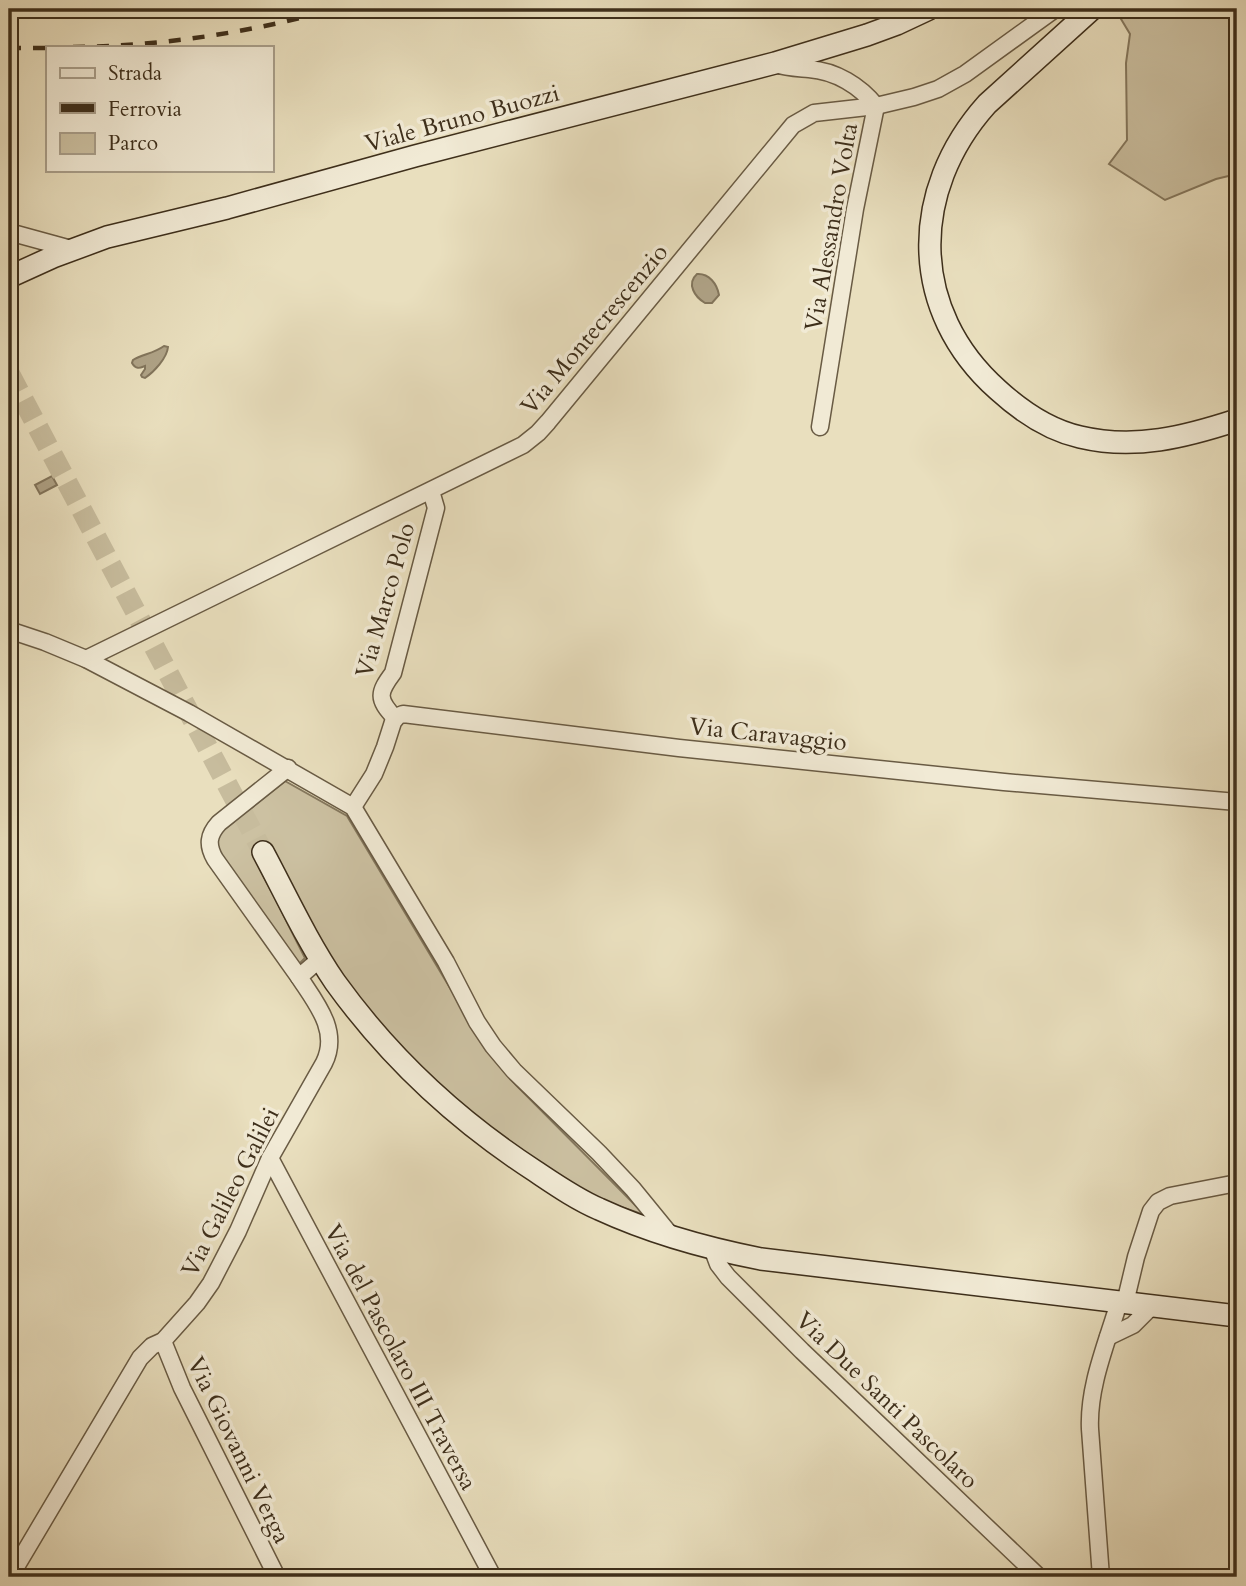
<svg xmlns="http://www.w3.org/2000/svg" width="1246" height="1586" font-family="Cardo,serif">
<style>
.green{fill:#ccc1a2;stroke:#85785e;stroke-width:2}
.water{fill:#afa387;stroke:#82755c;stroke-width:2}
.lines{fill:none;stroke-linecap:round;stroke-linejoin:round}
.secondary-tunnel{stroke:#c7bc9d;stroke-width:21;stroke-dasharray:21 10;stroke-linecap:butt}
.minor-casing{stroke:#695b44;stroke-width:19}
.secondary-casing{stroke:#3e2f1b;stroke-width:24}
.minor{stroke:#f1ead5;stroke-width:16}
.secondary{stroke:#f1ead5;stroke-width:21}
.rail{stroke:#3e2f1b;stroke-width:4.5;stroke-dasharray:12 12;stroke-linecap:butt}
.labels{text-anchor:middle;stroke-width:7;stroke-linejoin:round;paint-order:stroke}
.street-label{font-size:24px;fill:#3e2f1b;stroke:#f1ead5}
</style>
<rect width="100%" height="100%" fill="#e9dfbe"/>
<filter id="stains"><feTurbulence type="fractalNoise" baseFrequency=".00286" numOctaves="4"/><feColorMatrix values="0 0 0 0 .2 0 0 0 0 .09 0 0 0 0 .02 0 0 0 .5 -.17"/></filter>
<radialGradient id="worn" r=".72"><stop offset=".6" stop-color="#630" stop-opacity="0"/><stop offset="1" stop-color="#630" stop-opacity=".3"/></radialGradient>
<g class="green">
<path d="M1115 9H1237V174L1216 179 1165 200 1109 164 1127 140 1126 63 1130 34Z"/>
<path d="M285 781 347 816 489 1053 516 1085 645 1215 609 1203 568 1182 495 1131 442 1089 356 999 253 855 305 958 298 965 218 854 216 836Z"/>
</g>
<g class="water">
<path d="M697 274C709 273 717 284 719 295L712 303H705C695 297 686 284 697 274Z"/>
<path d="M164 346 168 347C167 358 154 372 145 378L142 377 141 375 145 369V366C140 368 136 370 132 363L133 360C142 354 153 354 164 346Z"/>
<path d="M52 476 57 485 40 494 35 485Z"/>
</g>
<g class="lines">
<path class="secondary-tunnel" d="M9 373 263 852"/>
<defs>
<g id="minor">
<path d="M776 64C787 68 798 68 809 69 836 71 860 86 876 106L855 209 820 427"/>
<path d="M9 232 71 249"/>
<path d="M9 630 45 642 86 659 189 713 353 807 446 962 477 1022 493 1046 514 1071 599 1153 633 1189 673 1238"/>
<path d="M86 659 523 445 538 433 548 422 793 125 814 113 876 106 914 97 938 89 965 74 1055 9"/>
<path d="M395 718C377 699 378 693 393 673L436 508 431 491"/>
<path d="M288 768 219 823C208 835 207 845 215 859L299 977"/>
<path d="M353 807 374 774 385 747 393 722 398 716 403 714 679 748 1004 782 1237 802"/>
<path d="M270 1158 493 1577"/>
<path d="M712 1248 718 1264 728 1277 802 1351 1039 1577"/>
<path d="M1125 1303 1136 1257 1151 1211 1158 1202 1170 1196 1237 1183"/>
<path d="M1108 1337 1133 1325 1152 1306"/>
<path d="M163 1341 182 1388 277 1577"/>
<path d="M10 1577 140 1358 152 1346 163 1341 197 1303 211 1283 238 1231 270 1158 324 1063C340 1031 316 1003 299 977L320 959"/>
<path d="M1101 1577 1090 1429C1088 1386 1107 1343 1119 1302"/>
</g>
<g id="secondary">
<path d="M1092 9 987 104C909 191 909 311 998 390 1021 411 1049 430 1080 437 1135 450 1185 437 1237 420"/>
<path d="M9 277 53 257 107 237 227 208 415 156 775 63 867 35 897 24 929 9"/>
<path d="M263 852C286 895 307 941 335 982 389 1057 458 1121 535 1171 556 1185 576 1199 599 1209 651 1233 705 1248 761 1259L1237 1316"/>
</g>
</defs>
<use href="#minor" class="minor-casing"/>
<use href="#secondary" class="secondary-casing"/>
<use href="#minor" class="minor"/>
<use href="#secondary" class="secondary"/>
<g class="rail">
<path d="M73 47C161 46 249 33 334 9"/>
<path d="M9 48H47"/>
</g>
</g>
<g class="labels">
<g class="street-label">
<text transform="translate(462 118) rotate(-15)" y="8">Viale Bruno Buozzi</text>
<text transform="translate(831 227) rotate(-80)" y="8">Via Alessandro Volta</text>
<text transform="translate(594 329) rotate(-50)" y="8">Via Montecrescenzio</text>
<text transform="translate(385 600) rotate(-74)" y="8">Via Marco Polo</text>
<text transform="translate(768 734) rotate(6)" y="8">Via Caravaggio</text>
<text transform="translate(230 1192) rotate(-63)" y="8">Via Galileo Galilei</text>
<text transform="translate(401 1357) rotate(62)" y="8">Via del Pascolaro III Traversa</text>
<text transform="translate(887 1400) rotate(44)" y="8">Via Due Santi Pascolaro</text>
<text transform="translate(239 1450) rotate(64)" y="8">Via Giovanni Verga</text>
</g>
</g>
<rect width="1246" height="1586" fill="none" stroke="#e9dfbe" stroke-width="35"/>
<rect x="10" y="10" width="1225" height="1565" fill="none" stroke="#3e2f1b" stroke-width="3.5"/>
<rect x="18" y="18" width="1211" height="1551" fill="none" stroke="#3e2f1b" stroke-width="2"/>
<rect x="46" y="46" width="228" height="126" fill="#f1ead5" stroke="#a99f8b" stroke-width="2"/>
<rect x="60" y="68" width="35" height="10" fill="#f1ead5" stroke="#a99f8b" stroke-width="2"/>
<text x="108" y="80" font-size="21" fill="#3e2f1b">Strada</text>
<rect x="60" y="103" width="35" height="10" fill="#3e2f1b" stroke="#a99f8b" stroke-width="2"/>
<text x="108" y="116" font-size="21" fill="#3e2f1b">Ferrovia</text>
<rect x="60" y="133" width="35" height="21" fill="#ccc1a2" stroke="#a99f8b" stroke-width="2"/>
<text x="108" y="150" font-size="21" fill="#3e2f1b">Parco</text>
<rect width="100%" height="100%" filter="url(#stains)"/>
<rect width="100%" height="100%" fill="url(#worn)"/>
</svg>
